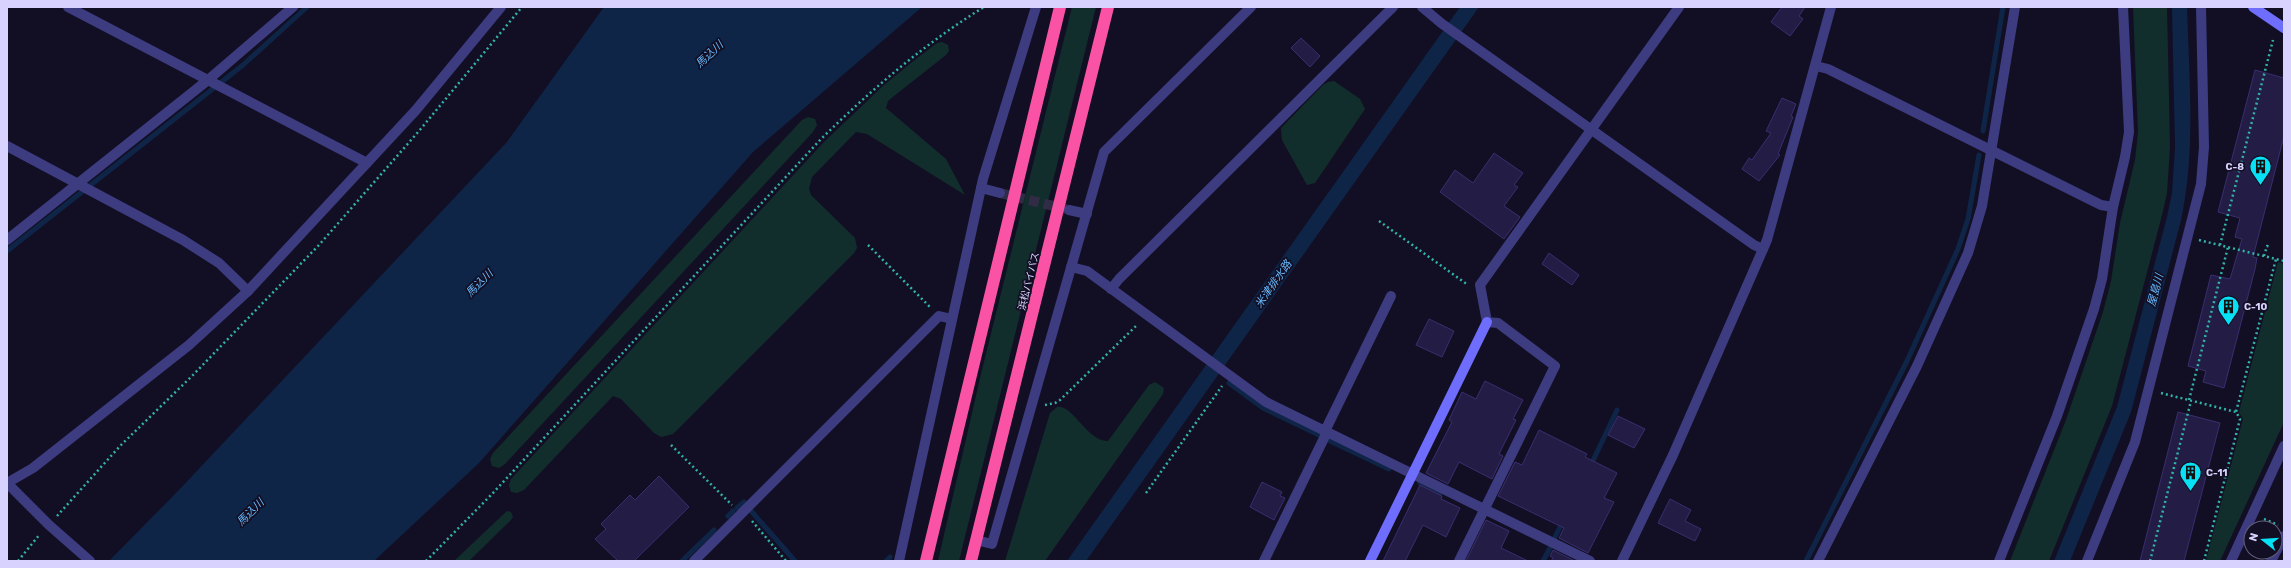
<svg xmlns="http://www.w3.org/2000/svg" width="2291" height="568" font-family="Rubik,'Noto Sans JP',sans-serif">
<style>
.green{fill:#122e2c}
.water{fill:#0f2548}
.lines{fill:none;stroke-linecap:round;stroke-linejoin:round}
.stream{stroke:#0f2548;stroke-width:5}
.building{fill:#231c44;stroke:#3a2e70}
.street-tunnel{stroke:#302c45;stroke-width:10;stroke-dasharray:10 5;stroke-linecap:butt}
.path{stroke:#32b3a9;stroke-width:2.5;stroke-dasharray:2 3;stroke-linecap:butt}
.street{stroke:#3d3c81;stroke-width:10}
.secondary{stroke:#6f6dfb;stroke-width:10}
.highway{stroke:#fa52a5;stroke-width:12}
.labels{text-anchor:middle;stroke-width:3.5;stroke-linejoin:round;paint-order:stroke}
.poi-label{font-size:10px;font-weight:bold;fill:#d8d3fe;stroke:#120f24;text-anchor:start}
.street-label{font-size:10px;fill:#d8d3fe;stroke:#120f24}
.water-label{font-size:11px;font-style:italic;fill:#65b7fa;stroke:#120f24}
</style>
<rect width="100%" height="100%" fill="#120f24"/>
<g class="green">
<path d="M1072 7H1096L959 561H938L981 374Z"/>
<path d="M2133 7H2167L2170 147 2167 193 2162 215 2112 406 2049 561H2010L2066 420 2103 312 2111 281 2120 223 2135 160 2138 132Z"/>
<path d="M942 42 948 45 949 51 946 55 894 96 888 101 886 108 946 159 965 195 867 134 856 132 812 177 809 189 811 195 855 238 857 248 854 253 673 434 661 437 654 433 621 399 613 396 524 490 517 493 511 492 509 485 511 479 824 142 884 85 916 59 937 43Z"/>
<path d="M1334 81 1360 99 1365 109 1315 183 1307 185 1282 140 1281 128 1323 85 1328 82Z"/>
<path d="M808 117 815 119 817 125 813 132 505 464 499 468 492 466 490 459 493 453 802 120Z"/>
<path d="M2278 262 2284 264V422L2220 561H2206L2243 419 2239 412Z"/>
<path d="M1155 382 1164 388 1163 394 1045 561H1005L1050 413 1057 407C1073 404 1087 442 1108 441L1149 385Z"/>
<path d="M507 511 511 512 513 517 510 521 469 561H454Z"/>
</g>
<g class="water">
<path d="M604 7H922L753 152 479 463 374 561H109L178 491 507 142Z"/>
<path d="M1460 7H1479L1086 561H1067Z"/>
<path d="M2172 7 2187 8C2189 78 2196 150 2181 220L2131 412 2070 561H2054L2117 407 2167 217 2172 193 2175 147Z"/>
</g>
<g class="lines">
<g class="stream">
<path d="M1983 131 2003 7"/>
<path d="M7 251 243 65 307 7"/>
<path d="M1229 383 1263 408 1319 435"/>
<path d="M1330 441 1389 469"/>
<path d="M1590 467 1617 410"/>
<path d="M1420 483 1440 493"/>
<path d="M737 508 744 502"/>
<path d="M752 512 795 561"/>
<path d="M728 516 733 511"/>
<path d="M1554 539 1563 521"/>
<path d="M682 561 714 530"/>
<path d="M886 561 890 557"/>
<path d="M1543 561 1551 546"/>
<path d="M1806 561 1907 361 1958 249 1968 219 1979 155"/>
</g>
</g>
<g class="building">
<path d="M1782 7H1805L1799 16 1803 19 1790 36 1771 22Z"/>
<path d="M1301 38 1320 56 1310 67 1291 48Z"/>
<path d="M2255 70 2284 78V136L2253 257 2257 258 2255 269 2224 388 2203 382 2206 371 2188 366 2211 275 2230 279 2242 239 2235 237 2240 218 2218 212Z"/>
<path d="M1782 98 1796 104 1791 116 1793 117 1778 154 1780 155 1759 181 1742 169 1749 158 1752 160 1771 133 1766 131Z"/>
<path d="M1494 153 1523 173 1514 185 1518 187 1504 206 1520 217 1504 239 1440 192 1455 170 1473 183Z"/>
<path d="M1549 253 1579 275 1572 285 1542 264Z"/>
<path d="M1429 319 1454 331 1442 357 1416 345Z"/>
<path d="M1485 381 1523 400 1513 419 1516 420 1499 454 1503 456 1492 479 1459 462 1448 484 1426 473 1452 422 1449 420 1462 392 1476 399Z"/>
<path d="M2178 412 2220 423 2184 561H2140Z"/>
<path d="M1618 416 1645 429 1634 448 1608 435Z"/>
<path d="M1539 430 1587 454 1585 457 1617 473 1604 498 1614 502 1588 553 1559 538 1564 528 1498 496 1515 462 1522 465Z"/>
<path d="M659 476 689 507 634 561H618L595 539 606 529 601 524 630 495 635 500Z"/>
<path d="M1262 482 1282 492 1280 496 1285 498 1274 520 1250 507Z"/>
<path d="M1420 485 1442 496 1441 499 1460 508 1446 537 1423 525 1405 561H1383Z"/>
<path d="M1670 499 1691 510 1685 521 1701 529 1695 541 1658 523Z"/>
<path d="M1486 520 1509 531 1501 548 1528 561H1466Z"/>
<path d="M1553 550 1575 561H1551L1553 558 1550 556Z"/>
</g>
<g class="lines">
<path class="street-tunnel" d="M1000 193 1066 209"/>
<g class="path">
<path d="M1379 221 1468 285"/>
<path d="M2199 240 2284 261"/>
<path d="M868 245 930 307"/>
<path d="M2220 245 2273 40"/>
<path d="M2264 256 2267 246 2271 247"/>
<path d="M2161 393 2236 412"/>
<path d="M2189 400 2228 247"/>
<path d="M1045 405 1055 403 1060 400 1138 324"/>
<path d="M671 445 732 505"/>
<path d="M1146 493 1222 386"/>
<path d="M57 516 120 446 192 376 319 245 419 131 522 7"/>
<path d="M2264 519 2278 525"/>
<path d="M752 521 786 561"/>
<path d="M18 561 40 534"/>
<path d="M426 561 492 494 821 139C871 90 924 44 984 7"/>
<path d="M2150 561 2191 401"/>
<path d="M2204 561 2240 419 2236 412 2276 259"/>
</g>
<g class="street">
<path d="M68 7 367 163"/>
<path d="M1422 7 1441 23 1754 245 1763 249"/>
<path d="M1816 66 1828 69 2101 205 2113 207"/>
<path d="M7 146 183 240 219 263 248 291"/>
<path d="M981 188 1000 193"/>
<path d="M1069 210 1087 214"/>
<path d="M7 240 208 80 293 7"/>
<path d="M1071 267 1087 271 1266 402 1590 561"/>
<path d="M1111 289 1119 279 1393 7"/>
<path d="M1325 431 1391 296"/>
<path d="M7 483 33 468 189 345 248 291 416 110 501 7"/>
<path d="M7 483 49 525 90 561"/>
<path d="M976 540 992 544 1104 152 1251 7"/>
<path d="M694 561 939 316 952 319"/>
<path d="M899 561 983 179 1036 7"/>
<path d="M1264 561 1327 432"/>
<path d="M1459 561 1555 366 1498 323 1487 322 1480 285 1679 7"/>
<path d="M1622 561 1673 455 1767 240 1831 7"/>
<path d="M1818 561 1917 366 1968 253 1982 206 2015 7"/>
<path d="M1999 561 2057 416 2094 309 2102 279 2113 207 2125 157 2129 132 2123 7"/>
<path d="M2087 561 2135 442 2201 184 2204 147 2201 7"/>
<path d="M2231 561 2284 446"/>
<path d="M2271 561 2284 536"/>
</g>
<g class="secondary">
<path d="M2253 7 2284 28"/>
<path d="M1370 561 1487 322"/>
</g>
<g class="highway">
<path d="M926 561 1060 7"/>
<path d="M971 561 1108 7"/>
</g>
</g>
<defs>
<symbol id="building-pin" viewBox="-11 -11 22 30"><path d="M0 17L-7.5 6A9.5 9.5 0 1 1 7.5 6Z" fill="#07e1f6" stroke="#120f24"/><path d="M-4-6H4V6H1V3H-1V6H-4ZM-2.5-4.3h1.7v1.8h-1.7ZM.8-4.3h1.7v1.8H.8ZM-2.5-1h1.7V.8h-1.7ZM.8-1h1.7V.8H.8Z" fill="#111"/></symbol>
</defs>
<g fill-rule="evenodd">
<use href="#building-pin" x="2248" y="154" width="25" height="34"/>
<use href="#building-pin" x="2216" y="294" width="25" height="34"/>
<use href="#building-pin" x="2178" y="460" width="25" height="34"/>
</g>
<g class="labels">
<g class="poi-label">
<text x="2244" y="170" text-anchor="end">C-8</text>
<text x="2244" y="310">C-10</text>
<text x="2206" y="476">C-11</text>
</g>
<g class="street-label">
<text transform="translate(1028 281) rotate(-76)" y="4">浜松バイパス</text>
</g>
<g class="water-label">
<text transform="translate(709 54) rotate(-43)" y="4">馬込川</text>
<text transform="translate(479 283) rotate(-45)" y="4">馬込川</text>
<text transform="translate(1273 284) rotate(-55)" y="4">米津排水路</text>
<text transform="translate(2155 290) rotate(-75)" y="4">屋島川</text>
<text transform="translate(250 512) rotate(-45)" y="4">馬込川</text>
</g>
</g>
<rect width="2291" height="568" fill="none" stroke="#d8d3fe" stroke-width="16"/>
<g transform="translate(2263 540) rotate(287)"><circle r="19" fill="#120f24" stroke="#615d7b"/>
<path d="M0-3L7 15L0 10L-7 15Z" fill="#07e1f6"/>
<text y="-6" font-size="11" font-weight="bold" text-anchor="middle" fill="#d8d3fe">N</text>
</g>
</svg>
